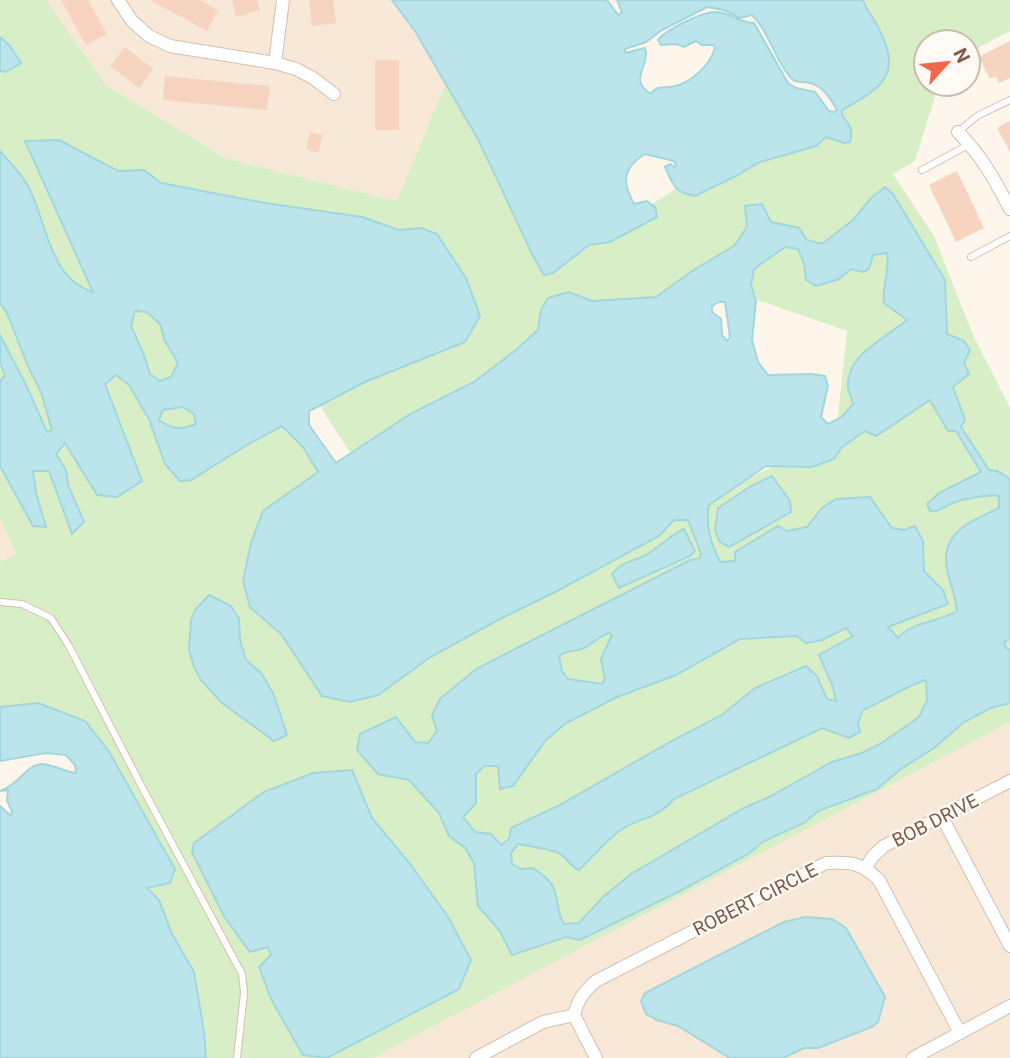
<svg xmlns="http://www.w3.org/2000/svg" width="1010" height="1058" font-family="Roboto,sans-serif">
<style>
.residential{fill:#f7e8d8}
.green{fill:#d8eec7;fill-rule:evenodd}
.water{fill:#bce5eb;stroke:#a1d6dd;stroke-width:2;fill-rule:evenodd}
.building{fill:#f6d4c0}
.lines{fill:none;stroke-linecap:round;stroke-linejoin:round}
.lane-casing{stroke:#d5bfb1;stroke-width:8}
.street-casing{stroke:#d5bfb1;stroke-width:14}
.lane{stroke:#fff;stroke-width:6}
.street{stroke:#fff;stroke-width:12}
.labels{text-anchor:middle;stroke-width:5;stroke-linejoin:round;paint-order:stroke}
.street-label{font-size:19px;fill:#7d5a4a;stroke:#fffaf3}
</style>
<rect width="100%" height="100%" fill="#fef6eb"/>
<g class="residential">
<path d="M46 0H420L454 63 397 201 225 158 106 85Z"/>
<path d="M0 519 16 554 0 562Z"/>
<path d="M1010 722V1058H373Z"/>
</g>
<path class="green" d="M0 0H46L106 85 225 158 397 201 454 63 553 273 589 245 683 184 743 156 788 146 836 125 840 102 883 65 846 0H1010V31L968 53V42H926V84H939L915 161 893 174 934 236 974 337 1010 408V722L373 1058H170L131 884 166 871 81 730 37 713 0 725V562L16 554 0 519V454L7 467 44 459 15 390 0 397V290L102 492 142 481 95 384 115 364 123 317 145 300 186 350 210 421 195 463 282 426 303 447 318 472 256 542 245 590 291 638 326 690 836 435 847 331 714 285 679 305 579 330 362 471 310 391 455 316 411 245 72 195 120 294 54 303 0 203ZM351 771 347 817 449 980 316 1056 271 928 208 854Z"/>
<g class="water">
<path d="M392 0H607L618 15 622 12 617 0H863C867 12 874 18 879 29 903 76 881 88 842 110V115C849 125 854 129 850 142L844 143 826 137 816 146 760 162 736 176 695 196C673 192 673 184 665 167L670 164 674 167 676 166 674 161 645 154C622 168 622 182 634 204L647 201 655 207 657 217 610 242 589 245 553 273 544 275 533 256 479 141 415 31ZM707 7 724 10 740 18 752 15C769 31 774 58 790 77 796 84 802 81 810 83 823 86 831 99 837 110L834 112 829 111 815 92 796 88 788 83 754 23C737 22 728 12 717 12 703 11 667 29 658 40L661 45 676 44 684 47 696 41 702 45H714L715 48C710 65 693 81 676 86 666 89 657 84 651 94 627 80 651 65 645 48L625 53V49L646 42 662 30Z"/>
<path d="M0 37 10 46 21 63 6 72 0 71Z"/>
<path d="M59 140 118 171 144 170 161 183 265 203 362 217 399 230 421 228 437 234 466 278 480 316 465 342 365 382 309 411V425L336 463 410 414 474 382 516 350 538 330 541 310 548 298 569 292 592 301 656 297 692 271 734 246 747 227 745 206 762 204 771 222 799 228 807 240 822 244 853 220 871 198 885 187 893 194 945 280 947 334 964 341 970 350 964 363 969 374 953 387 965 420 961 427 989 470 997 471 1010 479V639L1004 642 1006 648 1010 650V703L991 708 964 722 934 748 901 769 877 789 818 811 804 823 764 841 748 854 680 891 580 940 566 937 512 955 500 931 478 906 474 863 465 848 449 836 439 813 409 780 378 774 357 750 360 734 396 717 415 742 428 743 437 731 432 715 440 699 476 669 690 560 700 558 701 554 688 520H674L659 536 559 590 496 621 429 658 378 695 350 702 322 696 281 634 250 607 243 581 251 543 263 511 318 472 303 447 282 426 247 445 191 480 180 481 165 464 149 419 129 385 116 375 105 384 142 481 117 497 97 495 65 443 56 454 66 470 68 485 84 522 72 534 49 471H33L36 493 46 527 33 526 0 466V381L5 376 0 362V335L26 385 47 432 52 430 41 392 28 366 7 313 0 303V151C10 163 24 176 30 190 47 225 50 279 93 292L25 141ZM785 247 798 249 804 264 806 280 816 286 839 279 851 269 863 272 869 269 873 255 887 253C890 271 882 286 884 303L907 320C886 338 845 355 848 388 849 393 852 399 853 404L842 417 828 424 821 417 828 386 825 376 812 374 768 375 758 362 752 340 756 301 751 285 754 269ZM719 302H725L730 337 727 341 722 335 721 319 712 312V306ZM135 311 147 312 160 324 165 341 178 363 171 377 160 381 150 374 144 355 131 326ZM930 400 948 431H956L981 472 939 493 927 504 930 511C940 512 943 507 952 503 964 499 986 494 999 496V508C970 522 937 533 948 574 951 587 956 597 957 611 939 622 913 621 898 638L888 627 948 604 943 590 924 571 923 541 915 526 904 530 892 528 870 497 836 499 822 508 807 527 787 531 778 526 735 552V561L720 562C711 543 705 526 709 505L766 466 812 467 834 459 842 447 865 431 876 436ZM183 407 194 414 196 424C180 430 173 430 159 420L163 410ZM846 628 853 636 819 655 833 687 836 701 827 699 817 676 806 666 755 688 722 715 670 742 558 806 511 828 509 839 501 845 491 834 475 832 463 817 476 803V774L484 766H498L500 789 513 786 545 741 566 723 617 697 676 675 740 639 797 636 806 643 822 640ZM609 633 612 635 601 659 605 679 602 684 568 679 562 671 559 656C566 650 573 652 582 649 592 645 597 637 609 633ZM926 680 927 700 919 717 880 744 862 753 832 762 769 797 744 808 631 874 603 897 579 923 564 924C556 910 559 902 554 889 551 880 540 873 533 868L521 869 512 864 511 853 518 844C528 846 555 849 562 855 568 861 571 866 579 870 592 858 604 843 618 832 639 816 654 822 674 799L822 728 849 738 860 732 858 723 863 710C885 701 903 687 926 680Z"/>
<path d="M772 476 790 501 791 512 729 547 719 541 715 529 718 508 751 486Z"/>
<path d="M684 529 695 551 690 556 619 588 612 574C621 562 634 561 646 555 660 547 670 535 684 529Z"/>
<path d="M209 595 231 606 239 619 240 640 246 660 261 673 273 693 287 735 274 741 222 703 201 680 194 667 189 649 191 621 195 610Z"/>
<path d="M38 703 85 721 108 750 175 869 170 883 147 888 159 900 172 934 194 972 204 1032 206 1058H0V806L11 816 12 812 7 800 8 790 0 791C18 786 26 764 43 764 54 765 65 772 76 773L75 765 66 755 46 753 0 761V707Z"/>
<path d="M352 770 372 818 411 865 448 917 471 960 459 989 327 1058 303 1055 272 1001 259 967 271 955 268 947 250 952 225 918 192 852 194 843 264 792 313 773Z"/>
<path d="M805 917 832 919 846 928 885 997 878 1022 872 1027 818 1048H804L783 1058H730L678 1026 657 1020 646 1014 641 1001 645 993 784 922Z"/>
</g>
<g class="building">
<path d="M61 0H88L107 34 86 45Z"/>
<path d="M150 0H200L218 10 207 31Z"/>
<path d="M232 0H257L260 10 236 17Z"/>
<path d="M309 0H333L336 23 312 26Z"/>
<path d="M1010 41V78L999 83 996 76 990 79 979 57Z"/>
<path d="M125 47 153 69 139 88 110 66Z"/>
<rect x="375" y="60" width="24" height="70"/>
<path d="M165 76 270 86 267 110 163 100Z"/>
<path d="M1010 121V152L997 128Z"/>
<path d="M310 132 323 135 318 153 306 149Z"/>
<path d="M957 171 984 228 956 242 929 185Z"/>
</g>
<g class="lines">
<defs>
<g id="lane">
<path d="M958 132 977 116 1010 100"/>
<path d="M922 170 970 144"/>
<path d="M971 257 1010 236"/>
<path d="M0 602 22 604 51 618 69 646 143 789 242 974 244 993 237 1058"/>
</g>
<g id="street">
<path d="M118 0 132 21 149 36 170 46 275 63 296 69 313 78 334 94"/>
<path d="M275 63 283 0"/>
<path d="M958 132C981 155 995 180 1010 209"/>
<path d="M942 817 1010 946"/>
<path d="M866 867 873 856 884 846 1010 781"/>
<path d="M476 1058 543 1022 574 1015"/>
<path d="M596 1058 574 1015C578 1000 583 992 596 981L826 863C851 862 860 862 879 880L960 1033"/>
<path d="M913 1058 1010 1006"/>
</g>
</defs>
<use href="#lane" class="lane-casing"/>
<use href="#street" class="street-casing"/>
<use href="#lane" class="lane"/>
<use href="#street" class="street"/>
</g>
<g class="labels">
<g class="street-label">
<text transform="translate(935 820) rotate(-27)" y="7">BOB DRIVE</text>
<text transform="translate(755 899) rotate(-27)" y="7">ROBERT CIRCLE</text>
</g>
</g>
<g transform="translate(947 63) rotate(63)"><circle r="33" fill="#fffaf3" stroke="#cbbaaf" stroke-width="2"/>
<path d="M0-5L12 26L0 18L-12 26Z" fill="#f16747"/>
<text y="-10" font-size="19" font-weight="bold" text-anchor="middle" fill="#7d5a4a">N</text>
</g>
</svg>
